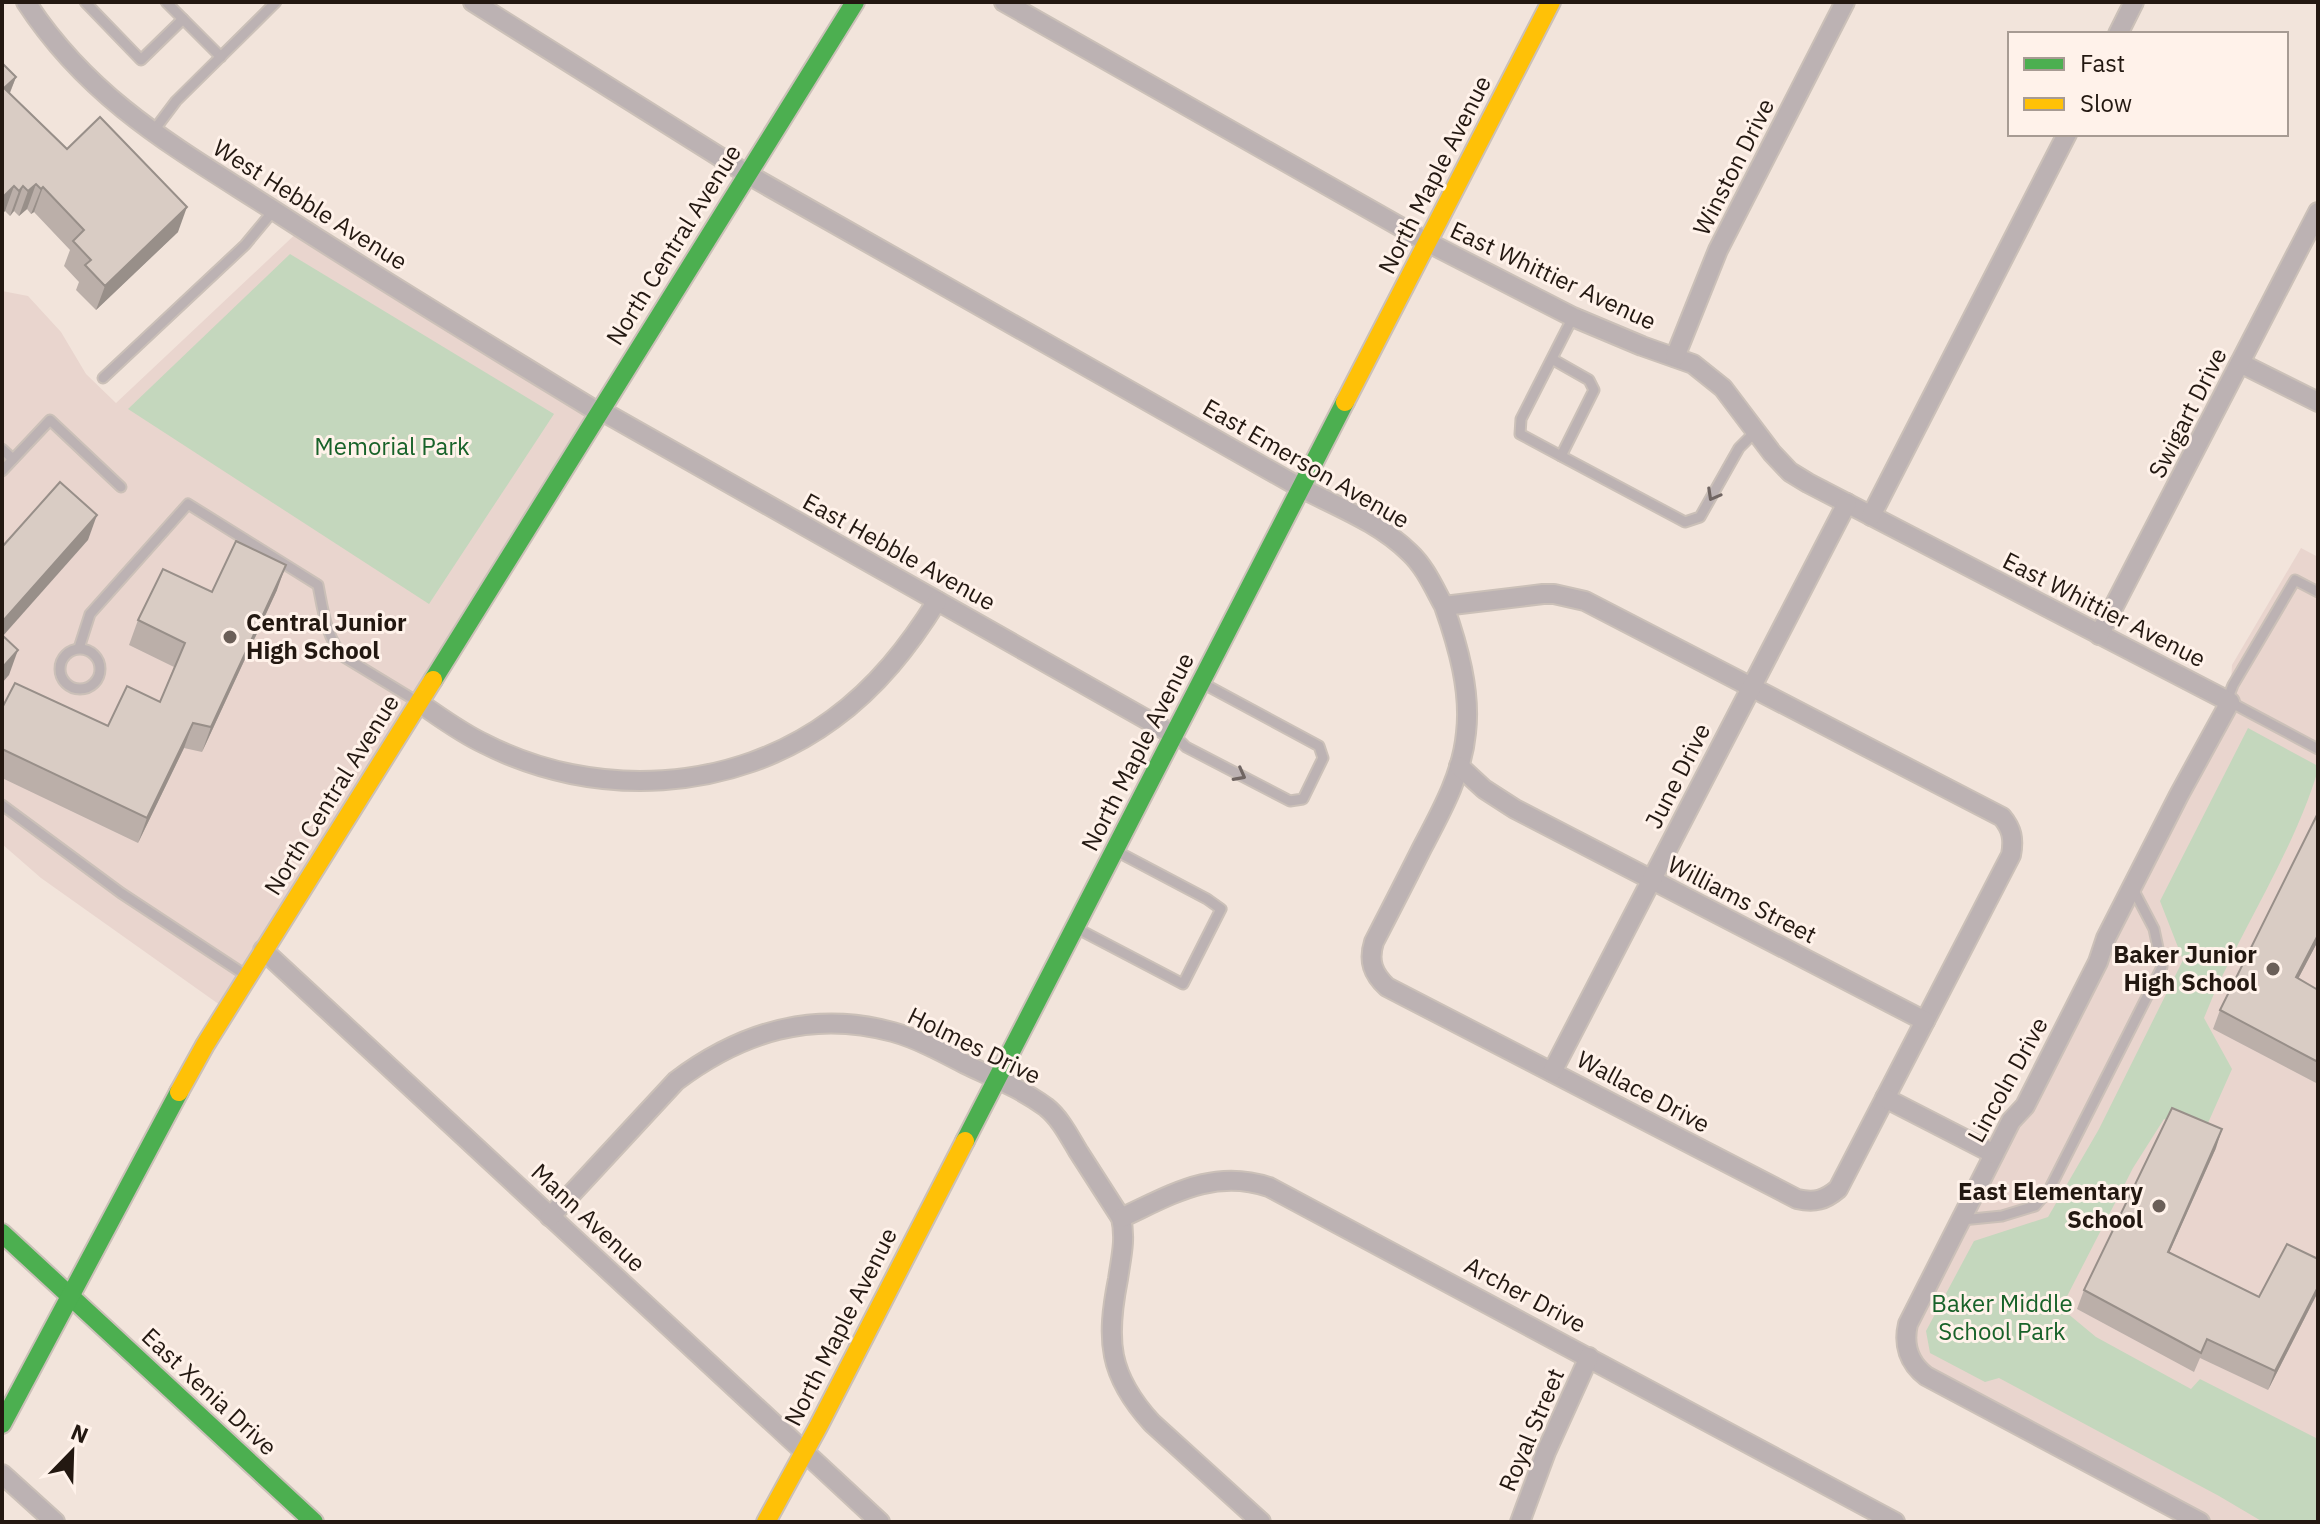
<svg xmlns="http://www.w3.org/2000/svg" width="2320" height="1524" font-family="'IBM Plex Sans',sans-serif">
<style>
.education{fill:#e9d5ce}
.green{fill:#c4d7bd}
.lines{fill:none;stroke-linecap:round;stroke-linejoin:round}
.lane-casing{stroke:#cbc0b8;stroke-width:13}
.street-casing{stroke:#cbc0b8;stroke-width:22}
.fast-casing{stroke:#cbc0b8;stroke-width:22}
.slow-casing{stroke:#cbc0b8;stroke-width:22}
.lane{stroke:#bcb2b3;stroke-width:9}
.street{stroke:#bcb2b3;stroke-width:18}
.fast{stroke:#4caf50;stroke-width:18}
.slow{stroke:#ffc107;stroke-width:18}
.wall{fill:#bbafa9}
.shaded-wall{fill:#988f89}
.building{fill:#d9ccc4;stroke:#988f89;stroke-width:2}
.oneway{stroke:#706562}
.poi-dot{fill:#6b5f58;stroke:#fff2ea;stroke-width:3}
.labels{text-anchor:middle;stroke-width:6;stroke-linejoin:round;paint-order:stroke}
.street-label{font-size:24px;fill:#231811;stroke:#fff2ea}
.park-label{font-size:24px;fill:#186229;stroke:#fff2ea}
.poi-label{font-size:24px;font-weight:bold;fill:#231811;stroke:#fff2ea;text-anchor:end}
</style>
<rect width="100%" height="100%" fill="#f2e4db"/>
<g class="education">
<path d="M302 228 600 410 227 1010 41 878 2 844V291L28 296 61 332 86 374 116 403Z"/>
<path d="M2301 548 2318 557V1522H2200L1926 1376 1906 1343 2230 702 2232 665Z"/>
</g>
<g class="green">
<path d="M290 254 554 414 429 604 128 409Z"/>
<path d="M2248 728 2318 766V770C2292 857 2237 934 2204 1018L2232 1069 2204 1132 2164 1119 2133 1168 2061 1308 2096 1337 2191 1389 2200 1379 2318 1439V1522H2263L2219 1496 1999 1378 1985 1382 1930 1353 1926 1331 1974 1241 2048 1217 2099 1129 2183 960 2160 901Z"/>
</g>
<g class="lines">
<defs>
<g id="lane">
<path d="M85 2 141 60 183 19"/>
<path d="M166 2 221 57"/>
<path d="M152 133 176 101 276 2"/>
<path d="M1552 359 1589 380 1594 390 1561 456 1520 434 1521 419 1573 317"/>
<path d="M103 378 245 245 274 210"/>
<path d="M2 449 13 459"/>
<path d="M1561 456 1685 522 1700 517 1739 448 1756 431"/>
<path d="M2 471 50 420 121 487"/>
<path d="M79 648 90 614 188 504 318 585C323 610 326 638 344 657L418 702"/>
<circle cx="80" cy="669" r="20"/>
<path d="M2227 700 2233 685 2295 580 2318 592"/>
<path d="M2230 702 2318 749"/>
<path d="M1176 737 1186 747 1290 801 1303 799 1323 758 1319 746 1204 684"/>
<path d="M2 805 121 893 247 976"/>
<path d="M1078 929 1183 984 1221 909 1207 899 1118 852"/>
<path d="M1962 1220 2002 1216 2035 1206 2049 1190 2162 967 2154 929 2132 887"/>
</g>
<g id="street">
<path d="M26 2C93 105 184 152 284 217 386 283 490 346 593 409L600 410 1174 735"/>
<path d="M473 2 747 174 1301 488C1338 507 1380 523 1410 553 1425 567 1434 588 1444 606L1543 594H1554L1585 601 2002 817C2012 829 2014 839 2011 855L1838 1189C1825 1200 1815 1203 1797 1199L1387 987C1373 974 1368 961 1374 942 1390 911 1406 880 1422 848 1441 812 1462 775 1466 733 1471 691 1458 646 1444 606"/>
<path d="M1004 2 1427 242 1573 317 1642 346 1693 364 1723 388 1772 453 1790 472 1808 483 2230 702 2179 795 2106 938 2098 962 2025 1106 2011 1121 1908 1324C1903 1345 1909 1363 1926 1376L2200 1522"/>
<path d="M2118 34 2134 2"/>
<path d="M1675 357 1718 250 1845 2"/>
<path d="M2240 363 2318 402"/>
<path d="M1871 516 2067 134"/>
<path d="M2099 635 2318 212"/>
<path d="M418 702C440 717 461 733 485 744 595 800 733 793 833 719 877 687 909 646 937 601"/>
<path d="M1459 766 1484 789 1515 809 1925 1021"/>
<path d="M263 950 880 1522"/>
<path d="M1552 1072 1847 503"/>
<path d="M1885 1098 1994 1154"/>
<path d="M550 1217 676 1081C741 1032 812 1010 893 1032 918 1039 942 1052 965 1064 992 1077 1022 1089 1046 1107 1060 1118 1069 1136 1078 1151 1092 1173 1107 1196 1121 1218 1126 1239 1121 1258 1118 1279 1106 1340 1108 1375 1152 1423L1261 1522"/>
<path d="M1121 1218C1171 1195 1213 1168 1269 1187L1895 1522"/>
<path d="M2 1474 55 1522"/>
<path d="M1520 1522 1546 1452 1589 1357"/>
</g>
<g id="fast">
<path d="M433 680 855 2"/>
<path d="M965 1141 1345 402"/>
<path d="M2 1233 314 1522"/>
<path d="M2 1424 179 1092"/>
</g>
<g id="slow">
<path d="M1345 402 1551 2"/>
<path d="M179 1092 205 1045 433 680"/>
<path d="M766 1522 818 1427 965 1141"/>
</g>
</defs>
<use href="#lane" class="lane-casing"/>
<use href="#street" class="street-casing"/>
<use href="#fast" class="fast-casing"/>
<use href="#slow" class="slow-casing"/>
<use href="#lane" class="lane"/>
<use href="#street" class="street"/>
<use href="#fast" class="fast"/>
<use href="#slow" class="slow"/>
</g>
<g class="wall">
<path d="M2 63 16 77 10 93 67 149 178 232 96 310 76 290 79 282 64 266 70 250 34 212 31 214 27 209 19 216 14 211 10 216 5 211Z"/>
<path d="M277 590 202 752 184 748 138 843 2 778V708L108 726 160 702 174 667 129 645 138 620 212 592Z"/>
<path d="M2318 813V941L2298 979 2318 990V1084L2213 1029 2220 1010Z"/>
<path d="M2216 1148 2169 1253 2259 1297 2318 1259V1292L2268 1390 2200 1358 2194 1372 2077 1309 2084 1290Z"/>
</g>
<g class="shaded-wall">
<path d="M16 77 6 102 4 88Z"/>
<path d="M36 184 27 209 19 216 28 191Z"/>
<path d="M14 186 5 211 2 215V198Z"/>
<path d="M23 186 14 211 10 216 19 191Z"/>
<path d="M43 187 34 212 31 214 41 189Z"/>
<path d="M187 207 178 232 96 310 105 286Z"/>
<path d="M97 515 88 540 2 637V622Z"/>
<path d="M286 565 277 590 202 752 211 727Z"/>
<path d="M18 650 9 675 2 683V668Z"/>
<path d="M193 723 184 748 138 843 147 818Z"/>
<path d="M2318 935V941L2289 996 2296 977Z"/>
<path d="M2222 1129 2216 1148 2161 1271 2168 1252Z"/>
<path d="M2318 1287V1292L2268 1390 2275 1371Z"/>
</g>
<g class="building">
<path d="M2 63 16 77 4 88 67 149 100 117 187 207 105 286 85 265 91 260 73 241 84 230 43 187 41 189 36 184 28 191 23 186 19 191 14 186 2 198Z"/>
<path d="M60 482 97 515 2 622V547Z"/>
<path d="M236 541 286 565 211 727 193 723 147 818 2 749V708L15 683 108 726 127 686 160 702 185 643 138 620 163 569 212 592Z"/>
<path d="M2 635 18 650 2 668Z"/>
<path d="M2318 813V935L2296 977 2318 990V1062L2220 1010Z"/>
<path d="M2172 1108 2222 1129 2168 1252 2259 1297 2287 1244 2318 1259V1287L2275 1371 2207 1339 2201 1353 2084 1290Z"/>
</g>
<defs><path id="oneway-chevron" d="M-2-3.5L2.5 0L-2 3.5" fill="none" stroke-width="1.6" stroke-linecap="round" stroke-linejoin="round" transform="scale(2)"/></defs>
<g class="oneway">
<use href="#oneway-chevron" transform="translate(1713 495) rotate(119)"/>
<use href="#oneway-chevron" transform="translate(1240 775) rotate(28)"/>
</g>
<g class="poi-dot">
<circle cx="230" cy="637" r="8"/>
<circle cx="2273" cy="969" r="8"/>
<circle cx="2159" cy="1206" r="8"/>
</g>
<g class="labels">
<g class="street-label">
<text transform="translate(1734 167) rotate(-63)" y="8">Winston Drive</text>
<text transform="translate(1435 175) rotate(-63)" y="8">North Maple Avenue</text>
<text transform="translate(310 205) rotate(32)" y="8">West Hebble Avenue</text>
<text transform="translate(674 245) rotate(-58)" y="8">North Central Avenue</text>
<text transform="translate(1553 276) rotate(25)" y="8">East Whittier Avenue</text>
<text transform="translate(2188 413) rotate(-63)" y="8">Swigart Drive</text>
<text transform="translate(1306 464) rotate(30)" y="8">East Emerson Avenue</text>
<text transform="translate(899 552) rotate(29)" y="8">East Hebble Avenue</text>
<text transform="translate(2104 610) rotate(27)" y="8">East Whittier Avenue</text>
<text transform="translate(1138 752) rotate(-63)" y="8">North Maple Avenue</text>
<text transform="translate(1678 776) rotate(-63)" y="8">June Drive</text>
<text transform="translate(332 795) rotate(-58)" y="8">North Central Avenue</text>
<text transform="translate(1742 900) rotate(27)" y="8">Williams Street</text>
<text transform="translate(974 1046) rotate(26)" y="8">Holmes Drive</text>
<text transform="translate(2008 1080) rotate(-61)" y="8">Lincoln Drive</text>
<text transform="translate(1643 1092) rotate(28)" y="8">Wallace Drive</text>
<text transform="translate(588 1218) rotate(43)" y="8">Mann Avenue</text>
<text transform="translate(1525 1295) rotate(28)" y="8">Archer Drive</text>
<text transform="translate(841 1327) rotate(-63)" y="8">North Maple Avenue</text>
<text transform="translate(209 1392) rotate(43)" y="8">East Xenia Drive</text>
<text transform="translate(1532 1430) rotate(-67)" y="8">Royal Street</text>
</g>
<g class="park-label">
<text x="392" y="455">Memorial Park</text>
<text x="2002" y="1312">Baker Middle<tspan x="2002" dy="28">School Park</tspan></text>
</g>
<g class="poi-label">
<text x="246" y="631" text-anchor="start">Central Junior<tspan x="246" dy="28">High School</tspan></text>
<text x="2257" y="963">Baker Junior<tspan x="2257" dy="28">High School</tspan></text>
<text x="2143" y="1200">East Elementary<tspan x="2143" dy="28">School</tspan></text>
</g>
</g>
<rect width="2320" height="1524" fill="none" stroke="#231811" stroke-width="8"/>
<rect x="2008" y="32" width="280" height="104" fill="#fff2ea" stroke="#a79b93" stroke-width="2"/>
<rect x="2024" y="58" width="40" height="12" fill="#4caf50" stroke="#a79b93" stroke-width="2"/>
<text x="2080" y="72" font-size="24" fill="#231811">Fast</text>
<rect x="2024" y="98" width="40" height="12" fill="#ffc107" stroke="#a79b93" stroke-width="2"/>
<text x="2080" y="112" font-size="24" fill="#231811">Slow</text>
<g transform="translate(72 1452) rotate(23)" stroke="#fff2ea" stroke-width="6" paint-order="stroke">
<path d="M0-6L14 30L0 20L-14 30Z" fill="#231811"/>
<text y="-12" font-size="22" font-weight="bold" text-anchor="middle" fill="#231811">N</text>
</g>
</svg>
